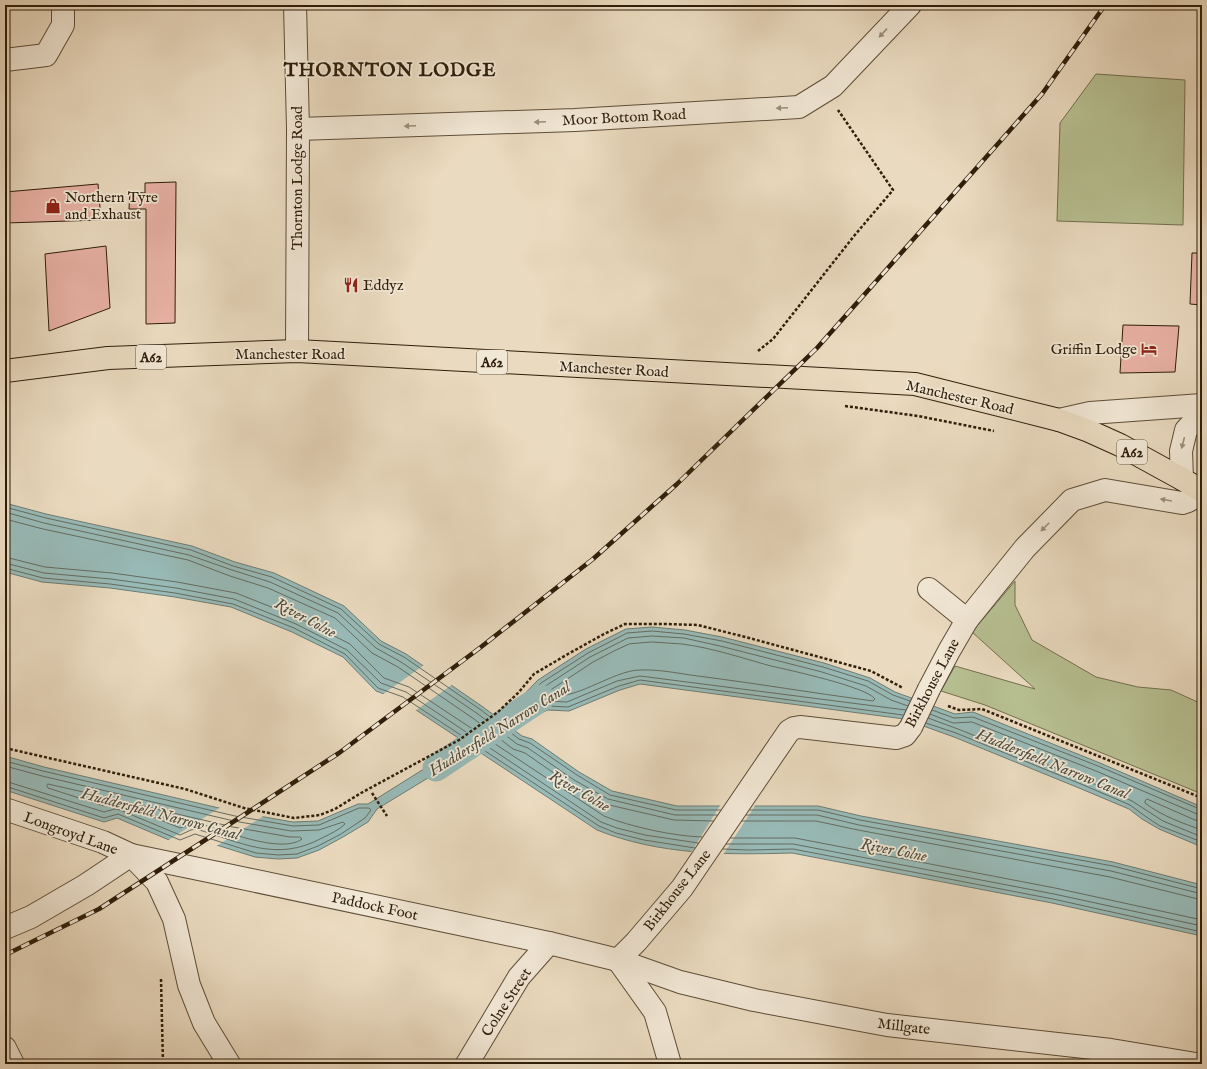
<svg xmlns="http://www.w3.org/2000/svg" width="1207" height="1069" font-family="'IM FELL English',serif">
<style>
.green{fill:#b7c092;stroke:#736f4e}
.water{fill:#98bab7;stroke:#6e7c72}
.pier{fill:#eadabf}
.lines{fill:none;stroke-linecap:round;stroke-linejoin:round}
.shore{stroke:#646c60;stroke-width:1}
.canal{stroke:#98bab7;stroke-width:27}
.building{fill:#e8b1a4;stroke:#2f1e0a}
.minor-casing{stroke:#5e4d37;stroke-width:24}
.tertiary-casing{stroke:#5e4d37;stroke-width:24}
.primary-casing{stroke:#2f1e0a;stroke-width:24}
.path{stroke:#2f1e0a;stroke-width:2.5;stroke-dasharray:3 2;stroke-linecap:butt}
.minor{stroke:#f1e7d5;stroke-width:22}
.tertiary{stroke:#f1e7d5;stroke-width:22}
.primary{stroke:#eadabf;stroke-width:22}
.rail-casing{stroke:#2f1e0a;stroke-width:4.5}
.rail{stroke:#f1e7d5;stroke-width:3;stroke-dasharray:9;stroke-linecap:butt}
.minor-bridge-casing{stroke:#5e4d37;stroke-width:24;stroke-linecap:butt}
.minor-bridge{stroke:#f1e7d5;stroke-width:22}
.oneway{fill:#9a8d7a}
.labels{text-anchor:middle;stroke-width:3.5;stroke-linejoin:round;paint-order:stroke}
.shield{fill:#f1e7d5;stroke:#695a47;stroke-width:1}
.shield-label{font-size:14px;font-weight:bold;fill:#2f1e0a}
.street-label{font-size:15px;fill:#2f1e0a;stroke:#f1e7d5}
.poi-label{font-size:15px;fill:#2f1e0a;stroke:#f1e7d5;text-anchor:start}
.water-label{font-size:16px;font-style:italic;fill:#4e4d3e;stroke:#f1e7d5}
.district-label{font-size:19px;font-weight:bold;letter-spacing:1px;fill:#2f1e0a;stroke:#f1e7d5}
</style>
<rect width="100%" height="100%" fill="#eadabf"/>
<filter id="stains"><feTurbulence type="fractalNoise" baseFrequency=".005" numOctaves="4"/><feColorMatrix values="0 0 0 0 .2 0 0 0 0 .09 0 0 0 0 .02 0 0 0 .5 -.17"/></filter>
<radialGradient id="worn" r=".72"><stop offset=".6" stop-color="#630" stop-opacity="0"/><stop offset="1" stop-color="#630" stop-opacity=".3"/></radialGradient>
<g class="green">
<path d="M1096 74 1185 80 1183 225 1057 221 1060 123Z"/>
<path d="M1015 581V605L1032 640 1096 677 1138 687 1171 690 1202 704V794L985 705 941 691 955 666 1035 689 972 632Z"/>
</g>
<g class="water">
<path d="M5 503 46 514 192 546 235 562 274 573 344 606 381 641 406 654 483 707 522 736 532 739 579 772 612 791 677 806H818L861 816 1113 862 1202 885V936L1052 903 792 853C726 855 659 855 597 830L401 700 376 691 343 657 292 632 231 607 175 597 110 588 42 582 5 572Z"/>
<path d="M652 627 685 630 722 637 824 663 870 678 895 692 955 714 973 712 1100 763 1202 807V847L1159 829 1142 819 1129 809 1079 788 954 737 904 719 640 684 620 690 569 711 548 710 519 722 509 719V710L538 680 586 649 626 629Z"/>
<path d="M462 745 468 748 469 753 377 809 368 822 343 837 319 850 297 858 278 859 255 857 194 838 181 845 117 818 104 822 5 790V756L44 767 236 812 293 822 318 821 358 804H368Z"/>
</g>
<g class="pier">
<path d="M424 665 453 684 415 711 400 702 382 695Z"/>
<path d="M721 804H756L723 855 690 854Z"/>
<path d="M221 807 265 815 215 847 194 840 180 847 167 841Z"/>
</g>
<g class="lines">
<g class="shore">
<path d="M5 507 46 518 191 550 233 566 272 577 341 609 379 644 404 657 481 710 519 739 530 743 577 775 610 795 676 810H721"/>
<path d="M5 512 44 523 189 555 232 570 270 582 338 613 376 648 401 662 478 714 517 744 528 748 574 780 608 799 675 815H717"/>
<path d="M5 519 43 529 188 560 230 576 268 588 335 618 372 653 398 667 474 719 513 749 525 753 571 785 605 804 674 820 713 821"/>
<path d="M5 557 45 567 112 573 177 582 236 593 299 618 350 644 384 678 409 687 604 816C631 827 673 836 702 837"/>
<path d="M5 563 44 573 111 579 176 588 234 599 296 624 347 650 381 683 406 692 601 822 617 828 645 835 698 843"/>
<path d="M5 568 43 578 110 584 175 593 233 604 294 628 345 654 378 688 403 697 599 826 616 833 644 840 695 848"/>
<path d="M652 642C662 643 672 643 682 644 713 648 742 658 771 666 789 670 867 687 875 699L873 701 866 700C813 693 760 684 706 677 685 675 662 669 640 670 613 670 571 704 548 694L549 691 593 662 614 651 629 644Z"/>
<path d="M906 710 640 676 617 681 567 702 548 701 531 706 529 704 544 687 590 657 628 638 652 636 684 638 720 646 822 672 866 686 891 700 908 706"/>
<path d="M932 710 954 718 973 717 1098 766 1202 810"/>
<path d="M930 714 953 723 972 722 1096 771 1197 814 1202 815"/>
<path d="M903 715 640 680 619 686 568 707 548 706 519 718 514 716 513 713 541 683 588 653 627 633 652 631 684 634 722 641 823 667 868 681 893 695 910 701"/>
<path d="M928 718 958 729 1083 779 1132 801 1163 821 1202 837"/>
<path d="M926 723 956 733 1081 784 1130 805 1145 816 1160 826 1202 842"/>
<path d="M5 761 43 771 235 816 293 826 319 825 359 808H369L371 810 365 818 341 834 318 846 297 854 278 855 256 853 195 834 180 840 118 814 104 818 5 786"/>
<path d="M5 766 42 776 234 821 291 831 319 830 343 822 345 824C339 830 330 834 322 838 276 863 241 842 196 829L191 830 180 835 120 810 115 809 104 812 5 781"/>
<path d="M48 784 114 799 116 802 104 806 48 788 47 786Z"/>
<path d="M130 803 233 827 290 837H300L302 839C281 855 220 829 197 823L191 824 180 828 129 807 128 804Z"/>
<path d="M749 810H818L860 820 1113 866 1202 889"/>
<path d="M746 815H817L859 825 1111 871 1202 894"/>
<path d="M742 821H816L858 830 1110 877 1202 900"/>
<path d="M1202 821 1195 820 1147 799 1145 801V803C1162 816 1182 823 1202 830"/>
<path d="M730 838H795L1055 888 1202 920"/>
<path d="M726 844H793L1054 894 1202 926"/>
<path d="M723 849 749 850 793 849 1053 899 1202 932"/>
</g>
<path class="canal" d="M436 768 541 698"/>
</g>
<g class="building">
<path d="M176 182 175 323 146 324V209H129L130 192 145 193V183Z"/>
<path d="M98 184 101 220 5 223V192Z"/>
<path d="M106 246 110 308 49 331 45 254Z"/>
<path d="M1192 253H1202V305L1190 304Z"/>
<path d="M1123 325 1179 326 1175 372 1120 373Z"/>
</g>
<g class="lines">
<defs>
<g id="minor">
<path d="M295 5 298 129 297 351"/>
<path d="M5 60 46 55 63 25V5"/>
<path d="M298 129 575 120 799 107 833 86 910 5"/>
<path d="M929 589 967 620"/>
<path d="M929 689 949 651 967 620 1025 548 1072 500 1105 490 1182 503 1188 501 1202 493"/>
<path d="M5 928 31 917 86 885 131 855 218 873 549 943 618 960 680 982 754 1000 887 1025 1111 1050 1196 1064"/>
<path d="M618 960 636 942 682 888 789 731 794 728 800 727 896 738 905 735 911 727"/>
<path d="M618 960 655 1012 670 1064"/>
<path d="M5 1048 13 1064"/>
<path d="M467 1064 519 977 549 943"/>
</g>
<g id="tertiary">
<path d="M1059 420 1090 413 1202 405"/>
<path d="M1182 479 1181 451 1186 430 1202 413"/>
<path d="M5 809 103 842 131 855 157 882 174 919 189 985 204 1023 229 1064"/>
</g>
<path id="primary" d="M5 371 108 358 297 351 915 384 1059 420 1089 431 1120 445 1182 479 1202 491"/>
</defs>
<use href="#minor" class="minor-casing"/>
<use href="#tertiary" class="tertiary-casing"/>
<use href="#primary" class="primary-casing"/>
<g class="path">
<path d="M758 351 773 339 854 236 893 190 838 110"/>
<path d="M845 406 918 416 994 431"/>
<path d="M948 706 959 710 982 709 1202 798"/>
<path d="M5 748 185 789 244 808 294 818 320 815 335 809 361 793 459 740 498 712 519 692 534 674 568 654 604 634 625 624H665L698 625 749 638 871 671 903 688"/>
<path d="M372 793 387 816"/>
<path d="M161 979 163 1064"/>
</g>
<use href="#minor" class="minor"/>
<use href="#tertiary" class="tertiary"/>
<use href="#primary" class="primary"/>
<defs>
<path id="rail" d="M5 955 99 909 339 753 481 647 593 559 677 484 817 348 1042 94 1105 5"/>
</defs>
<use href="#rail" class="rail-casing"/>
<use href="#rail" class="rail"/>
<defs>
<path id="minor-bridge" d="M911 727 929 689"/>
</defs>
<use href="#minor-bridge" class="minor-bridge-casing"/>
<use href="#minor-bridge" class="minor-bridge"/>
</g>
<defs><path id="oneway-solid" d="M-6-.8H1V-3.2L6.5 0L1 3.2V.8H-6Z"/></defs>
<g class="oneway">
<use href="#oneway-solid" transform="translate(883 33) rotate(133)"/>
<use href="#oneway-solid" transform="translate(782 108) rotate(177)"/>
<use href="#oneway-solid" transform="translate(540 122) rotate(178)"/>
<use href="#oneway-solid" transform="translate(410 126) rotate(178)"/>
<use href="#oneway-solid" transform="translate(1183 443) rotate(104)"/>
<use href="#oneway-solid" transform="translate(1166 500) rotate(-170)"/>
<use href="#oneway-solid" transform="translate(1045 527) rotate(135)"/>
</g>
<defs>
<symbol id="shop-bare" viewBox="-9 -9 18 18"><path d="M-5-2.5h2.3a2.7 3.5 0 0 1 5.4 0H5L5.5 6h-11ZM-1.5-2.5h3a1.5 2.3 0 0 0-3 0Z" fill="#8f2418" stroke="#f1e7d5" stroke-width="2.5" paint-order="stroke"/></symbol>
<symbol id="restaurant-bare" viewBox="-9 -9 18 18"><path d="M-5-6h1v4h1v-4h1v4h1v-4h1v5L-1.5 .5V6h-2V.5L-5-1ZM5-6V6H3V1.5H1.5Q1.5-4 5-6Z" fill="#8f2418" stroke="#f1e7d5" stroke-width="2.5" paint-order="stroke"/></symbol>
<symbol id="hotel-bare" viewBox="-9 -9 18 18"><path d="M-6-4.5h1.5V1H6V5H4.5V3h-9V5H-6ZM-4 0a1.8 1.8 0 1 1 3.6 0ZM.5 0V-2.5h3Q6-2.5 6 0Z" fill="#8f2418" stroke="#f1e7d5" stroke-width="2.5" paint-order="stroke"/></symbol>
</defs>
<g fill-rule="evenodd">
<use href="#shop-bare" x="42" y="195" width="22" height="22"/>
<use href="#restaurant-bare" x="340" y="274" width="22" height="22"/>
<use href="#hotel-bare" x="1138" y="338" width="22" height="22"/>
</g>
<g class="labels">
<g class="shield">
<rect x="136" y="345" width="30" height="24" rx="3"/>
<rect x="477" y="350" width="30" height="24" rx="3"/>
<rect x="1117" y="440" width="30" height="24" rx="3"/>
</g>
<g class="shield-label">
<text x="151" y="362">A62</text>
<text x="492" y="367">A62</text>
<text x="1132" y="457">A62</text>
</g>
<g class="street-label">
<text transform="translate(624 117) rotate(-3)" y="5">Moor Bottom Road</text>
<text transform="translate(297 178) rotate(-90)" y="5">Thornton Lodge Road</text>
<text x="290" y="359">Manchester Road</text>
<text transform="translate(614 369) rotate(3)" y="5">Manchester Road</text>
<text transform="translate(960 397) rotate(13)" y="5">Manchester Road</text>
<text transform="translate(932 683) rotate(-62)" y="5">Birkhouse Lane</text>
<text transform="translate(71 833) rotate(20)" y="5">Longroyd Lane</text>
<text transform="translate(677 890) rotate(-52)" y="5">Birkhouse Lane</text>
<text transform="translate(375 906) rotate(12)" y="5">Paddock Foot</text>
<text transform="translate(506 1002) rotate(-57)" y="5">Colne Street</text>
<text transform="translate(904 1026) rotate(7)" y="5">Millgate</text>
</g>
<g class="poi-label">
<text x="65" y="202">Northern Tyre<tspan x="65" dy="17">and Exhaust</tspan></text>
<text x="363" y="290">Eddyz</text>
<text x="1137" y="354" text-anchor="end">Griffin Lodge</text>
</g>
<g class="water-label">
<text transform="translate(306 617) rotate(28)" y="6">River Colne</text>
<text transform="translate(499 728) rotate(-32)" y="6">Huddersfield Narrow Canal</text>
<text transform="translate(1053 763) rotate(22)" y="6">Huddersfield Narrow Canal</text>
<text transform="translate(580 790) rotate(30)" y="6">River Colne</text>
<text transform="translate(161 813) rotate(15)" y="6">Huddersfield Narrow Canal</text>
<text transform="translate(894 849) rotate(11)" y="6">River Colne</text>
</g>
<g class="district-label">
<text x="390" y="76">THORNTON LODGE</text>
</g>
</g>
<rect width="1207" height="1069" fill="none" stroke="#eadabf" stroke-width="20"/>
<rect x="6" y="6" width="1195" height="1057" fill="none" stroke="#2f1e0a" stroke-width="2"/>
<rect x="10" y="10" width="1187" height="1049" fill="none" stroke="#2f1e0a"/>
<rect width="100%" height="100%" filter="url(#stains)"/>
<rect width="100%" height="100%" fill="url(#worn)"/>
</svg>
